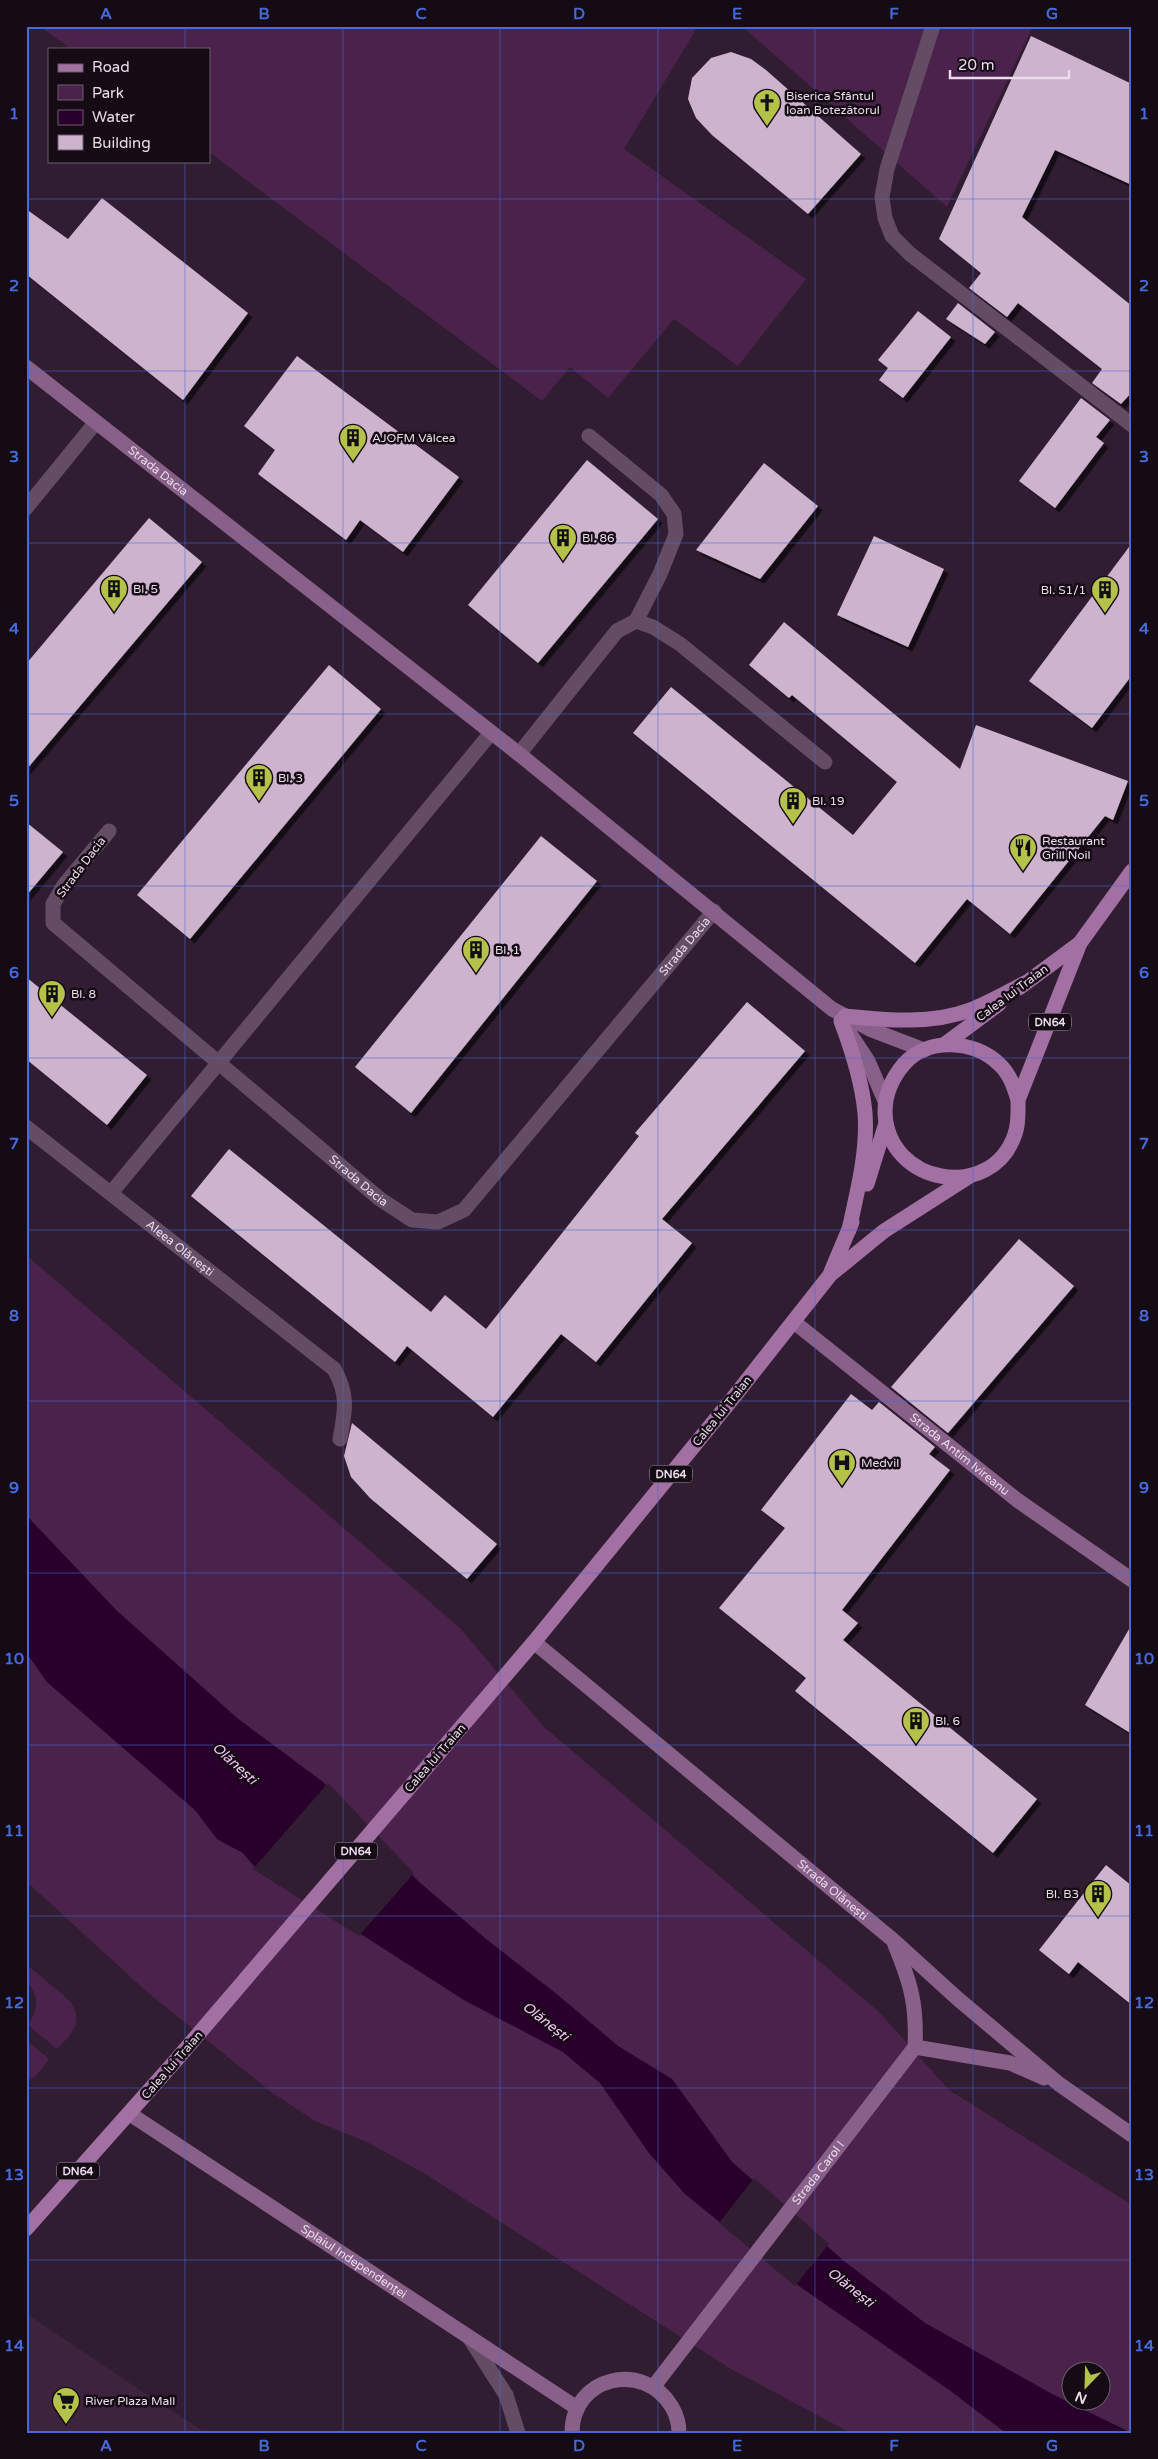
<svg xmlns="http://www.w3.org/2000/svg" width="1158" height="2459" font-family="'Varela Round',sans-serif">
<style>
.built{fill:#3d233e}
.green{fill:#4a224b;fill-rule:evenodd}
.water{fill:#28002b}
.pier{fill:#311d32}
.building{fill:#ceb3ce;filter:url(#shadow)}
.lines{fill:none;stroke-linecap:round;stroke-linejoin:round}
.lane{stroke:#644c65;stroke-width:15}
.street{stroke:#644c65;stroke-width:15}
.secondary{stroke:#886089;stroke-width:15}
.primary{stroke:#a370a4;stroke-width:15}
.grid{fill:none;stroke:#466adc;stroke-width:1;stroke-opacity:0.55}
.labels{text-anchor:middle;stroke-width:5;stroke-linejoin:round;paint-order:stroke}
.shield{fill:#140b14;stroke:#aa9daa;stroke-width:1}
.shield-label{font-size:11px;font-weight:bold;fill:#eadcea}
.poi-label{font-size:12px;fill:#eadcea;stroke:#140b14;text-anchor:start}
.street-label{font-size:12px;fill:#eadcea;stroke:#140b14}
.water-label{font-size:14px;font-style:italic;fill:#f7c5f8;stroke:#140b14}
.neatline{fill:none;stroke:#466adc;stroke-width:2}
.grid-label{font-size:16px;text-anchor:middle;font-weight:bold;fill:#466adc}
</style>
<defs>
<filter id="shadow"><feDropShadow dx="4.5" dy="4.5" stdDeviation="0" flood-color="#0009"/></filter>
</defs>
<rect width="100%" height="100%" fill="#311d32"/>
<path class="built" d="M27 2314 134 2386 206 2433H26Z"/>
<g class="green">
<path d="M39 26H698L624 149 806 279 738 366 674 319 608 398 570 367 542 401 209 152V49H71Z"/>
<path d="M742 26H1033L947 207Z"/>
<path d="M26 1255 460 1628 543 1726 879 2012 949 2090 1132 2205V2433L1052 2394 925 2323 845 2262 732 2162 672 2079 618 2046 559 1996 486 1939 419 1882 323 1782 237 1718 116 1610 26 1515ZM1070 2372H1100V2402H1070Z"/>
<path d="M26 1652 47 1682 195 1810 217 1839 243 1853 253 1865 464 2000 563 2052 600 2083 649 2153 685 2194 799 2286 948 2389 1006 2433H851L731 2369 427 2175 367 2142 315 2121 270 2091 147 1992 26 1881Z"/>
<path d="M26 1964 70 2001C84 2022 72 2034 57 2049L28 2025C39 2009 39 1995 26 1980Z"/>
<path d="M26 2040 49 2059 36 2076 26 2082Z"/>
</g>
<path class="water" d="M26 1515 116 1610 237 1718 323 1782 419 1882 486 1939 559 1996 618 2046 672 2079 732 2162 845 2262 925 2323 1052 2394 1131 2433H1006L948 2389 799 2286 685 2194 649 2153 600 2083 563 2052 464 2000 253 1865 243 1853 217 1839 195 1810 47 1682 26 1652Z"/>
<g class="pier">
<path d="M328 1783 414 1873 359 1936 253 1869Z"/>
<path d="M754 2178 829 2244 795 2286 719 2223Z"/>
</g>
<g class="building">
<path d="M1031 36 1132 84V185L1055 150 1022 217 1132 306V392L1121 404 1092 383 1102 369 1018 303 1007 317 969 288 981 273 939 239Z"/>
<path d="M731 52 751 59 766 70 861 154 808 214 712 135 696 118 688 99 692 78 711 58Z"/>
<path d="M102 198 248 313 183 400 26 274V209L68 239Z"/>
<path d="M958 303 995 332 985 344 946 319Z"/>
<path d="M918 311 951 337 903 398 879 380 888 368 878 360Z"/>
<path d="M297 356 459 477 403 552 360 520 346 540 258 474 275 450 244 426Z"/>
<path d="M1081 398 1110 420 1096 437 1104 443 1055 508 1019 481Z"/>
<path d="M587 460 658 519 538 663 468 605Z"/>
<path d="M764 463 818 506 760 579 696 550Z"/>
<path d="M149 518 202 562 26 770V664Z"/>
<path d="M874 536 944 569 908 647 837 615Z"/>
<path d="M1132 543V675L1092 728 1029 681Z"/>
<path d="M784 622 960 769 976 725 1128 781 1113 820 1105 816 1010 934 967 899 915 963 633 733 671 687 853 835 897 782 792 695 789 698 749 665Z"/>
<path d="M329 665 381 709 190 939 137 895Z"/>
<path d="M26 822 63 852 26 896Z"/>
<path d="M541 836 597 881 411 1113 355 1067Z"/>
<path d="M26 977 147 1075 107 1125 26 1059Z"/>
<path d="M747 1002 805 1051 662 1219 692 1243 596 1362 561 1334 493 1417 407 1346 395 1362 191 1196 229 1149 431 1312 445 1295 486 1329 639 1136 635 1133Z"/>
<path d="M1019 1239 1074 1286 948 1433 891 1387Z"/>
<path d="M851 1394 872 1410 879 1402 935 1447 929 1454 950 1470 842 1610 858 1623 843 1640 1037 1799 993 1853 795 1691 806 1678 719 1608 785 1528 761 1510Z"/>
<path d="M352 1423 497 1544 467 1579 370 1498 351 1477 344 1456Z"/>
<path d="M1132 1624V1734L1085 1705Z"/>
<path d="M1106 1865 1132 1886V2005L1078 1962 1069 1974 1039 1950Z"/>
</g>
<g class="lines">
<g class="lane">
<path d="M334 1369C349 1395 345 1411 340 1439"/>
<path d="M469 2337 506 2395 518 2433"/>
</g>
<g class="street">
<path d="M933 26 887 169 882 197 885 218 892 236 910 254 1132 425"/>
<path d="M589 436 661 495 674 514 676 534 660 574 636 621"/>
<path d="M26 508 96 422"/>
<path d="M519 754 617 631 636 621 653 627 680 644 825 762"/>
<path id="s1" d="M109 831 64 885 53 904V923L380 1199 412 1220 438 1222 464 1210 714 911"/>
<path id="s2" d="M26 1127 334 1369"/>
<path d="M111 1193 491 733"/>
</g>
<g class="secondary">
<path id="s3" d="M26 367 519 754 832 1009 872 1030 924 1050"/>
<path d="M845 1026 868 1061 885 1101"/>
<path id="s4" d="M794 1322 1017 1500 1132 1580"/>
<path id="s5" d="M534 1642 893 1940 958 1999 1059 2084 1132 2135"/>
<path d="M915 2047 1010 2063 1044 2078"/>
<path id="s6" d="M130 2114 577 2408"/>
<path id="s7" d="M654 2386 915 2047C917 2005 911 1984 895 1945"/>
<path d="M572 2433C572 2376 644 2360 672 2407 676 2414 679 2424 679 2433"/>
</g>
<g class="primary">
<path d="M1019 988 1080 943"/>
<path d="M845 1016C886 1020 930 1025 970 1010 989 1003 1007 992 1025 983"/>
<path d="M841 1021C852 1050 862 1081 865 1113 868 1152 857 1192 849 1230"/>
<path d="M945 1044 999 1004"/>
<path d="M1018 1100C1014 1087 1010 1074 999 1064 974 1040 928 1037 904 1064 892 1078 885 1094 885 1112 887 1185 992 1203 1015 1134 1019 1123 1018 1112 1018 1100L1080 943 1132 871"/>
<path d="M867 1184 886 1123"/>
<path d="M831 1272 852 1222"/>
<path d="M26 2229 177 2059 534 1642 733 1398 830 1275 884 1231 970 1176"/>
</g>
</g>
<path class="grid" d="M185 26V49M343 26V2433M500 26V2433M658 26V2433M815 26V2433M973 26V2433M185 161V2433M26 199H1132M26 371H1132M26 543H1132M26 714H1132M26 886H1132M26 1058H1132M26 1230H1132M26 1401H1132M26 1573H1132M26 1745H1132M26 1916H1132M26 2088H1132M26 2260H1132"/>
<defs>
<symbol id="church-pin" viewBox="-11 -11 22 30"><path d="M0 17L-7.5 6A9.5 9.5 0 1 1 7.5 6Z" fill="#b4c24a" stroke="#140b14"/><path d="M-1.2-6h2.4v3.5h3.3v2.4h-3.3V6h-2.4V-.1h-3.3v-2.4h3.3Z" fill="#111"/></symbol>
<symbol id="building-pin" viewBox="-11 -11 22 30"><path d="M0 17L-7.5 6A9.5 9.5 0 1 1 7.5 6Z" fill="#b4c24a" stroke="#140b14"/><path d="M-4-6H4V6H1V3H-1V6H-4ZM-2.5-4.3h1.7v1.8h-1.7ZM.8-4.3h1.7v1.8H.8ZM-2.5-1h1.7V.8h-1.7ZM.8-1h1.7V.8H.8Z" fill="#111"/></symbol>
<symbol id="restaurant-pin" viewBox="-11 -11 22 30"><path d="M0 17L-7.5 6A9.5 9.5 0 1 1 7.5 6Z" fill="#b4c24a" stroke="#140b14"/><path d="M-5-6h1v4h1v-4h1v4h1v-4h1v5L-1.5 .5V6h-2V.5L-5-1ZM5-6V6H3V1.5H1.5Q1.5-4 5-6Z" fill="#111"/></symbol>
<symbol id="hospital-pin" viewBox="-11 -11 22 30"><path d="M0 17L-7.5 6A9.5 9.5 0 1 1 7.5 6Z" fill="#b4c24a" stroke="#140b14"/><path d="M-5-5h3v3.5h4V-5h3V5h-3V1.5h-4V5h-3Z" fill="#111"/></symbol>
<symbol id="supermarket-pin" viewBox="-11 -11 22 30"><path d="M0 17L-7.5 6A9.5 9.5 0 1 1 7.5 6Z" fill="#b4c24a" stroke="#140b14"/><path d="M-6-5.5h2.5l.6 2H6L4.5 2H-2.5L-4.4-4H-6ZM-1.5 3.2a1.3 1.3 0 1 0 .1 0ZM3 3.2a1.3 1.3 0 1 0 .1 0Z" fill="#111"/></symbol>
</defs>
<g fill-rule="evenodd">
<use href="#church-pin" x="751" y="87" width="32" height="43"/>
<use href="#building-pin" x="337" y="422" width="32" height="43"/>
<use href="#building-pin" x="547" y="522" width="32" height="43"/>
<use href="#building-pin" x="98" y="573" width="32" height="43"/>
<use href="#building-pin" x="1089" y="574" width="32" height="43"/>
<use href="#building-pin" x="243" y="762" width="32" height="43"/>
<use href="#building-pin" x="777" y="785" width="32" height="43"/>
<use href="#restaurant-pin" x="1007" y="832" width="32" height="43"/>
<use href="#building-pin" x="460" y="934" width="32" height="43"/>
<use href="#building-pin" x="36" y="978" width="32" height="43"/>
<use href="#hospital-pin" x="826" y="1447" width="32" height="43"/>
<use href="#building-pin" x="900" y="1705" width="32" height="43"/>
<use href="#building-pin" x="1082" y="1878" width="32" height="43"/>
<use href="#supermarket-pin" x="50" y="2385" width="32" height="43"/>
</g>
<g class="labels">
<g class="shield">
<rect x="1029" y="1013.5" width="42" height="17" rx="4"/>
<rect x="650" y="1465.5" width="42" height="17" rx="4"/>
<rect x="335" y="1842.5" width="42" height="17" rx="4"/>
<rect x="57" y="2162.5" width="42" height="17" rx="4"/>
</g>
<g class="shield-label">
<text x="1050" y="1026">DN64</text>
<text x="671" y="1478">DN64</text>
<text x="356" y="1855">DN64</text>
<text x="78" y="2175">DN64</text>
</g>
<g class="poi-label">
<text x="786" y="100">Biserica Sfântul<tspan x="786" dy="14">Ioan Botezătorul</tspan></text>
<text x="372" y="442">AJOFM Vâlcea</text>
<text x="582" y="542">Bl. 86</text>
<text x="133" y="593">Bl. 5</text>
<text x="1086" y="594" text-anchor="end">Bl. S1/1</text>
<text x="278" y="782">Bl. 3</text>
<text x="812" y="805">Bl. 19</text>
<text x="1042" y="845">Restaurant<tspan x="1042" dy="14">Grill Noil</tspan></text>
<text x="495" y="954">Bl. 1</text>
<text x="71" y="998">Bl. 8</text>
<text x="861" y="1467">Medvil</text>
<text x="935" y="1725">Bl. 6</text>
<text x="1079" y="1898" text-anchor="end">Bl. B3</text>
<text x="85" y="2405">River Plaza Mall</text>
</g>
<g class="street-label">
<text dy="4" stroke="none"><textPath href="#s3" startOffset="168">Strada Dacia</textPath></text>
<text transform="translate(81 867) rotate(-53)" y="4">Strada Dacia</text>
<text dy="4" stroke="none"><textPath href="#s1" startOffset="976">Strada Dacia</textPath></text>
<text transform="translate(1012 993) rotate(-37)" y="4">Calea lui Traian</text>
<text dy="4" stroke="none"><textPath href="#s1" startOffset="511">Strada Dacia</textPath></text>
<text dy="4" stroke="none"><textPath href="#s2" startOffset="196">Aleea Olănești</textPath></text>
<text transform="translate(722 1411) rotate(-51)" y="4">Calea lui Traian</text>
<text dy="4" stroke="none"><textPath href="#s4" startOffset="212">Strada Antim Ivireanu</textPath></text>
<text transform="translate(435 1758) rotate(-49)" y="4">Calea lui Traian</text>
<text dy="4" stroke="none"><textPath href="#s5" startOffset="388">Strada Olănești</textPath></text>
<text transform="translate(172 2065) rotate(-49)" y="4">Calea lui Traian</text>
<text dy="4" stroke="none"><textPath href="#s7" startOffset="269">Strada Carol I</textPath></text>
<text dy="4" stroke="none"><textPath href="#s6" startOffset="268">Splaiul Independenței</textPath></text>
</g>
<g class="water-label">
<text transform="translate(235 1763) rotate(42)" y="5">Olănești</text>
<text transform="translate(546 2021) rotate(38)" y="5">Olănești</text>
<text transform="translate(851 2287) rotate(38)" y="5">Olănești</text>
</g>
</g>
<rect width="1158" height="2459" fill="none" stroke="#140b14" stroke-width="55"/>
<rect x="48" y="48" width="162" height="115" fill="#140b14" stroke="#6a5f6a"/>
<rect x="58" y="64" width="25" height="8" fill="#a370a4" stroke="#6a5f6a"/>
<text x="92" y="72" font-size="15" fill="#eadcea">Road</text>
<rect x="58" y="85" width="25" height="15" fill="#4a224b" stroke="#6a5f6a"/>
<text x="92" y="98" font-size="15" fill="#eadcea">Park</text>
<rect x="58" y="110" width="25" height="15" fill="#28002b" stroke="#6a5f6a"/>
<text x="92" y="122" font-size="15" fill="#eadcea">Water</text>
<rect x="58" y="135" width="25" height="15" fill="#ceb3ce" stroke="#6a5f6a"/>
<text x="92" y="148" font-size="15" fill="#eadcea">Building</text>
<g transform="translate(1086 2386) rotate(203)"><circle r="24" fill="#140b14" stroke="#6a5f6a"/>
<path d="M0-4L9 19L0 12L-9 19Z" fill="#b4c24a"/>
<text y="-8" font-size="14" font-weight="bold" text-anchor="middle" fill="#eadcea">N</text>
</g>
<path d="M950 70v8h119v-8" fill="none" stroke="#eadcea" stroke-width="2.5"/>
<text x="958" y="70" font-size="15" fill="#eadcea" stroke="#140b14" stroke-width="4" paint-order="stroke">20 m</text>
<rect x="28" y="28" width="1102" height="2404" class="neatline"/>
<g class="grid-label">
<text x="106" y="19">A</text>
<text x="264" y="19">B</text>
<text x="421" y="19">C</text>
<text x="579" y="19">D</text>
<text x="737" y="19">E</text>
<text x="894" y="19">F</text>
<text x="1052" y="19">G</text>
<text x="14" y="119">1</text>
<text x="1144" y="119">1</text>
<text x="14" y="291">2</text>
<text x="1144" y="291">2</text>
<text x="14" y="462">3</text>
<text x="1144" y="462">3</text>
<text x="14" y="634">4</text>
<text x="1144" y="634">4</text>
<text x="14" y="806">5</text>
<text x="1144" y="806">5</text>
<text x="14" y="978">6</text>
<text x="1144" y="978">6</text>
<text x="14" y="1149">7</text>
<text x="1144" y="1149">7</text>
<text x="14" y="1321">8</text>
<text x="1144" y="1321">8</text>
<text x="14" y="1493">9</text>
<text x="1144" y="1493">9</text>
<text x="14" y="1664">10</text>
<text x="1144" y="1664">10</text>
<text x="14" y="1836">11</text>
<text x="1144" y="1836">11</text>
<text x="14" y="2008">12</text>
<text x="1144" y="2008">12</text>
<text x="14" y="2180">13</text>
<text x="1144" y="2180">13</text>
<text x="14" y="2351">14</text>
<text x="1144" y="2351">14</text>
<text x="106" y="2451">A</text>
<text x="264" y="2451">B</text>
<text x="421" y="2451">C</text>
<text x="579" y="2451">D</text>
<text x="737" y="2451">E</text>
<text x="894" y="2451">F</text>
<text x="1052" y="2451">G</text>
</g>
</svg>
